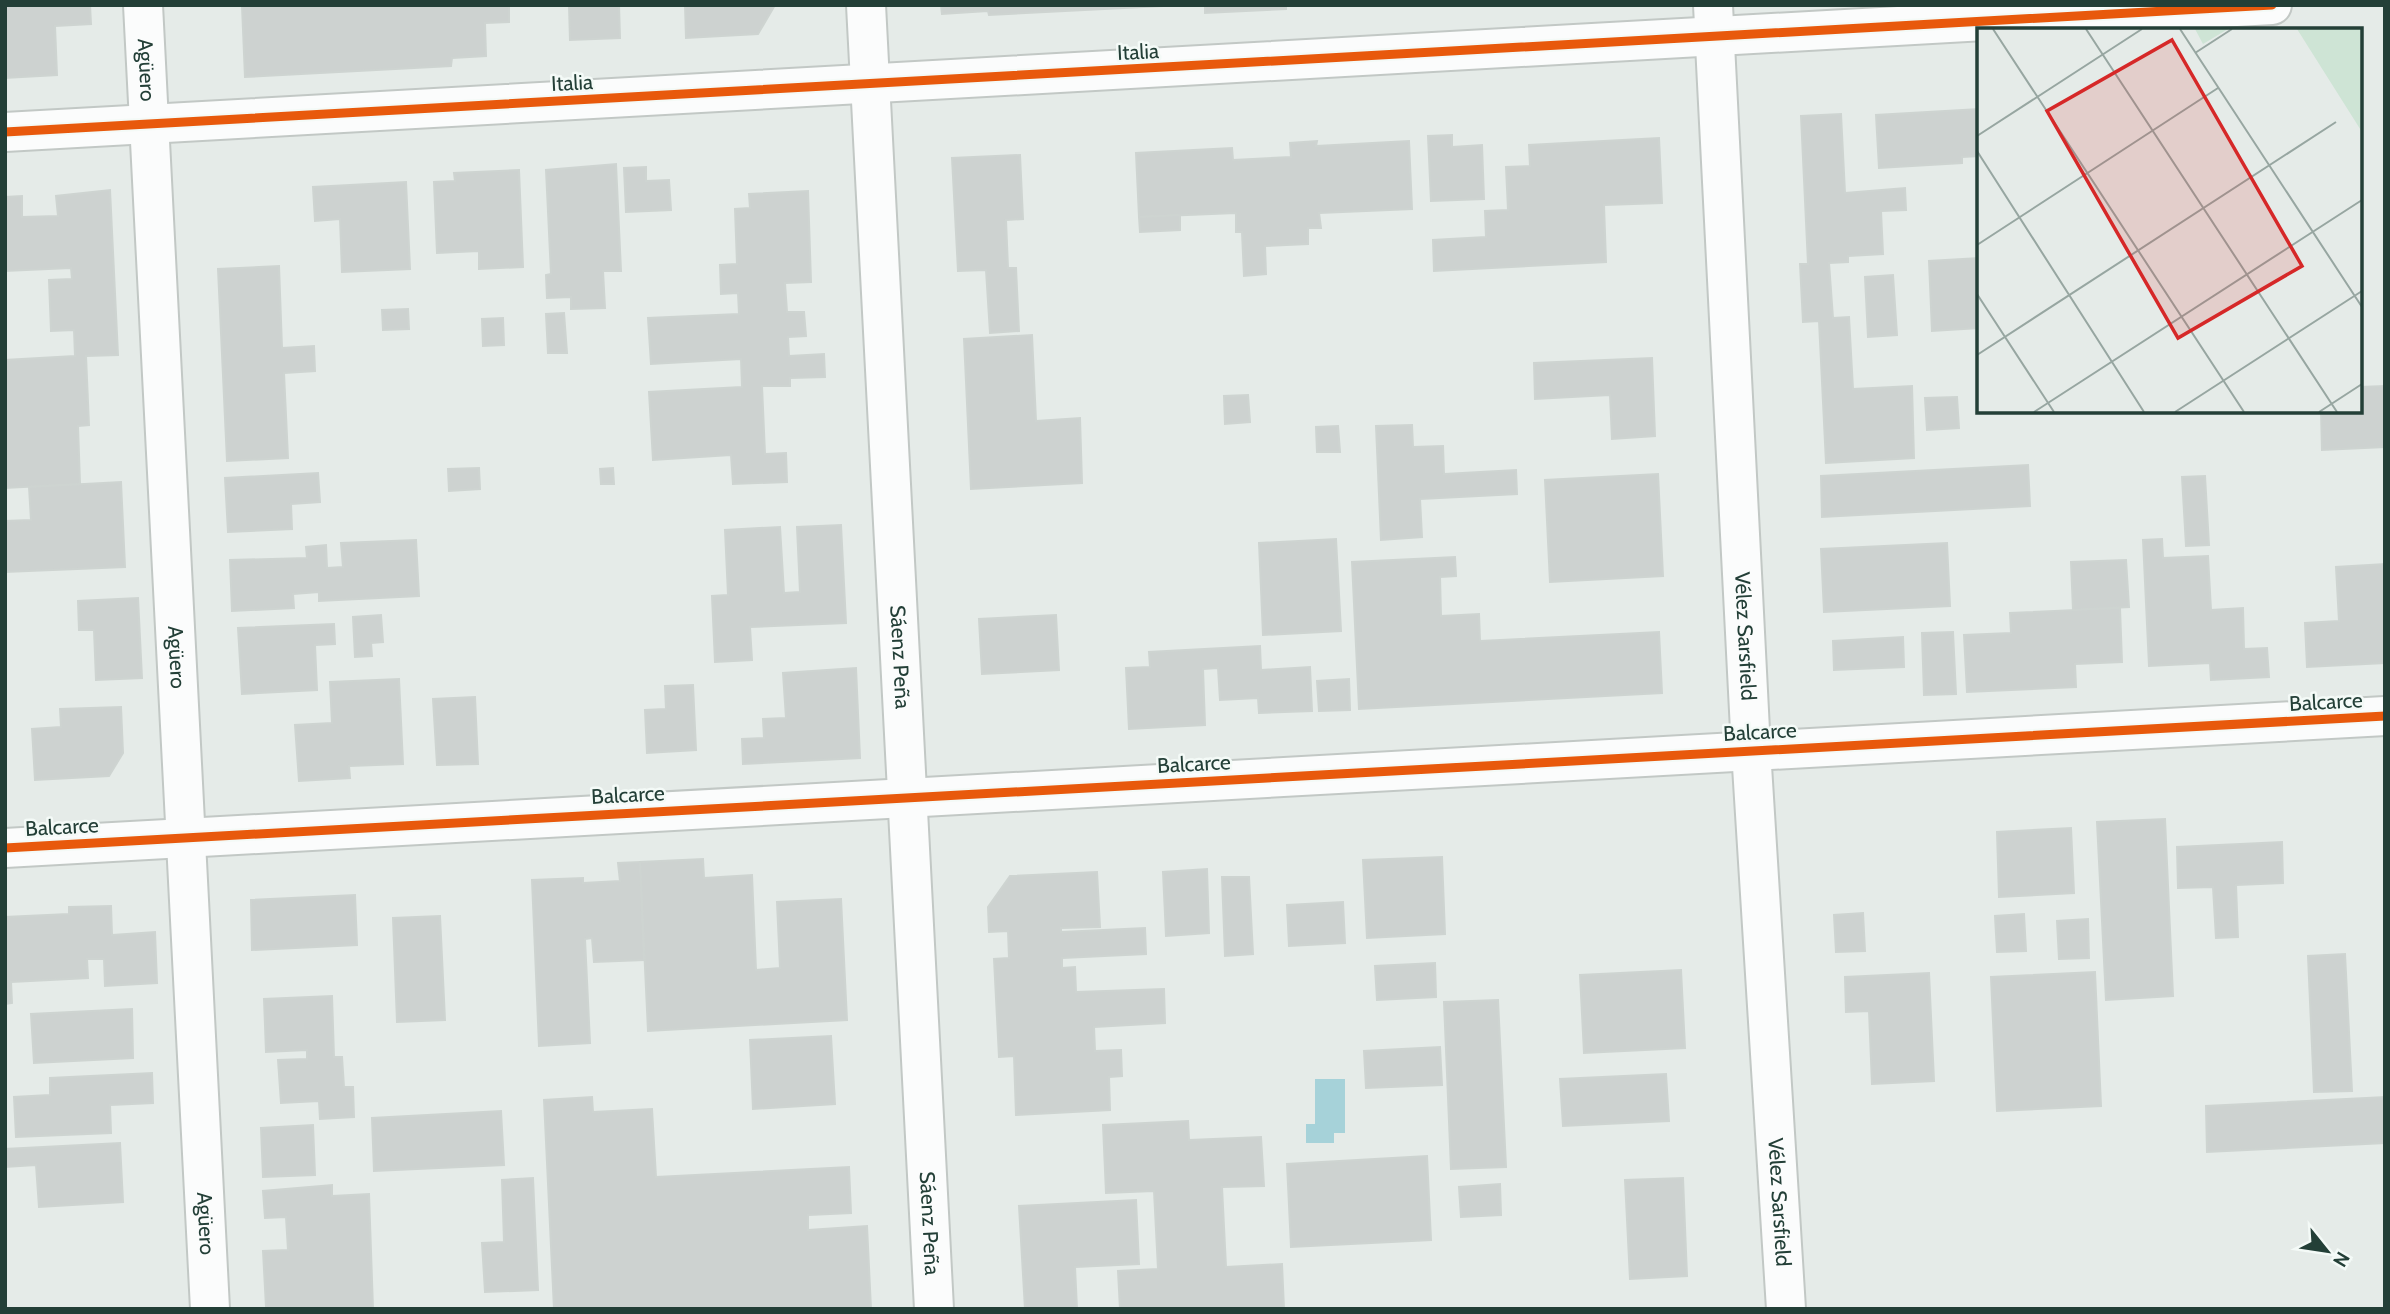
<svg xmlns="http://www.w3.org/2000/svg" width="2390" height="1314" font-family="Cabin,sans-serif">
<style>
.water{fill:#a6d2d9}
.building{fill:#cdd2d0;stroke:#ced4d1;stroke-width:2}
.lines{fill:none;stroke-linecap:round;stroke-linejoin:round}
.minor-casing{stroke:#c2c8c5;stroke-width:42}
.minor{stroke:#fbfcfc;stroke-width:38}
.cycleway-casing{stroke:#f4faf7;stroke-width:13}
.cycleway{stroke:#e8590c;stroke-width:9}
.labels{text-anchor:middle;stroke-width:5;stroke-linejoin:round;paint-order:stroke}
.street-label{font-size:21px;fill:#233f37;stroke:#f4faf7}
.inset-road{fill:none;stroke:#97a6a1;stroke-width:2}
.view{fill:#d62828;fill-opacity:0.15;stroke:#d62828;stroke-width:3.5}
.inset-edge{fill:none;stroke:#233f37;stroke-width:3.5}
</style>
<rect width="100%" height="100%" fill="#e5ebe8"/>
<path class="water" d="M1315 1079H1345V1133H1334V1143H1306V1124H1315Z"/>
<g class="building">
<path d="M5 5H90L91 24 55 26 57 75 5 78Z"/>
<path d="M509 5V22L485 23 486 56 452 58 451 66 245 77 242 6Z"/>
<path d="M569 5H619L620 38 570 40Z"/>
<path d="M685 5H775L758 34 686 38Z"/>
<path d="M941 5H1183L989 15 988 11 942 14Z"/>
<path d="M1205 5H1286V9L1205 13Z"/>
<path d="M1979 109V156L1962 157V163L1879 168 1876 115Z"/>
<path d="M1841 114 1845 193 1905 188 1906 210 1881 211 1883 254 1848 256V262L1829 263 1833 318 1849 317 1853 389 1912 386 1914 458 1826 463 1819 321 1803 322 1800 264H1808L1801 116Z"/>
<path d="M1452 135V147L1482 145 1484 199 1431 201 1428 136Z"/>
<path d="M1659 138 1662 203 1604 205 1606 262 1434 271 1433 240 1486 237 1485 211 1508 210 1506 167 1530 166 1529 145Z"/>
<path d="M1317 141 1316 146 1409 141 1412 209 1319 213 1321 228H1308V244L1265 246 1266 274 1244 276 1242 232H1236V213L1139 217 1136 153 1232 148 1233 160 1291 157 1290 143Z"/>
<path d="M1020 155 1023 219 1006 220 1008 268H1016L1019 331 990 333 986 270 958 271 952 158Z"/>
<path d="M616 164 621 271H603L605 308 571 309V297L547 298 546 275 551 274 546 170Z"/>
<path d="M646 167V181L669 180 671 210 626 212 624 168Z"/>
<path d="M519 170 523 267 479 269V251L437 253 434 182 455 181 454 173Z"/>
<path d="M406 182 410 269 342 272 340 219 315 221 313 187Z"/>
<path d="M110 190 118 355 86 356 89 425 78 426 80 484 5 488V360L75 356 74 330 51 331 49 280 72 279 71 268 5 271V197L22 196V217L58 216 56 196Z"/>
<path d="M808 191 811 282 785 283 787 312H804L806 336 788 337 789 356 824 354 825 377 790 378V386H762L765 454 786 453 787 482 733 484 731 455 653 460 649 392 742 387 741 359 651 364 648 318 739 314 738 293 721 294 720 265 737 264 735 209 750 208 749 194Z"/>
<path d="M1180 215V230L1140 232 1139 217Z"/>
<path d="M1979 258V328L1932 331 1929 261Z"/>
<path d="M279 266 282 348 314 346 315 371 284 373 288 458 227 461 218 269Z"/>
<path d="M1893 275 1897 335 1868 337 1865 277Z"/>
<path d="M408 309 409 329 383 330 382 310Z"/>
<path d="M564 313 567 353H548L546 314Z"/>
<path d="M503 318 504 345 483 346 482 319Z"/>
<path d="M1032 335 1036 421 1080 418 1082 483 971 489 964 339Z"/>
<path d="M1652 358 1655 436 1612 439 1610 395 1535 399 1534 363Z"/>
<path d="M2385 386V447L2322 450 2321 411H2360V387Z"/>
<path d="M1248 395 1250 422 1225 424 1224 396Z"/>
<path d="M1957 397 1959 428 1927 430 1925 398Z"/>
<path d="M1412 425 1413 447 1443 446 1444 474 1516 470 1517 494 1420 499 1422 537 1381 540 1376 426Z"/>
<path d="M1338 426 1340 452H1317L1316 427Z"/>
<path d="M2028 465 2030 506 1822 517 1821 476Z"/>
<path d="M479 468 480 489 449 491 448 469Z"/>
<path d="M613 468 614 484H601L600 469Z"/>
<path d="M318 473 320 502 291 504 292 529 228 532 225 478Z"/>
<path d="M1658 474 1663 576 1550 582 1545 480Z"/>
<path d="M2205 476 2209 545 2186 546 2182 477Z"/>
<path d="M121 482 125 567 5 572V521L31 520 29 487Z"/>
<path d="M841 525 846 623 750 627 752 660 715 662 712 596 728 595 725 530 780 527 784 593 800 592 797 527Z"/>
<path d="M1336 539 1341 631 1263 635 1259 543Z"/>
<path d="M2162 539 2163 558 2208 556 2211 610 2243 608 2244 649 2267 648 2269 677 2211 680 2210 663 2149 666 2143 540Z"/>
<path d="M416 540 419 596 319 601V592L293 594 294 608 232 611 230 560 307 558 306 547 326 545 327 568 343 567 341 543Z"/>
<path d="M1947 543 1950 606 1824 612 1821 549Z"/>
<path d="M1455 557 1456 576 1440 577 1441 616 1479 614 1480 641 1659 632 1662 693 1359 709 1352 562Z"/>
<path d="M2126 560 2129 607 2073 610 2071 562Z"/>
<path d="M2385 564V663L2307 667 2305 623 2339 621 2336 567Z"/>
<path d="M138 598 142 678 96 680 94 630H79L78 601Z"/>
<path d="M2120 608 2122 662 2075 664 2076 687 1967 692 1964 635 2011 633 2010 613Z"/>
<path d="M381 615 383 642 371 643 372 656 355 657 353 617Z"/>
<path d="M1056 615 1059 670 982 674 979 619Z"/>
<path d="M334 624 335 644 315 645 317 690 242 694 238 628Z"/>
<path d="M1953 632 1956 694 1924 695 1922 633Z"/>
<path d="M1903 637 1904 667 1834 670 1833 641Z"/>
<path d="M1260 646 1261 670 1310 667 1312 711 1259 713 1258 698 1220 700 1218 668 1203 669 1205 725 1129 729 1126 668 1150 667 1149 652Z"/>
<path d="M856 668 860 758 743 764 742 739 764 738 763 719 786 718 783 673Z"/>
<path d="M399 679 403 764 349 766 350 778 299 781 295 725 332 723 330 682Z"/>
<path d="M1349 679 1350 710 1319 711 1317 681Z"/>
<path d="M693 685 696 750 647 753 645 710 666 709 665 686Z"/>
<path d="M475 697 478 764 437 765 433 699Z"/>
<path d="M121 707 123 753 109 776 35 780 32 729 61 727 60 709Z"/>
<path d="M2165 819 2173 996 2106 1000 2097 822Z"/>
<path d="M2071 828 2074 893 1999 897 1997 832Z"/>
<path d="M2282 842 2283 883 2236 885 2238 937 2216 938 2213 887 2178 888 2177 847Z"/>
<path d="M1442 857 1445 934 1367 938 1363 860Z"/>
<path d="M703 859 704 878 752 875 756 970 780 968 777 902 841 899 847 1020 648 1031 640 862Z"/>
<path d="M640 862 644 960 594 962 592 938 585 939 590 1043 539 1046 532 880 583 878V883L620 881 618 863Z"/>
<path d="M1207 869 1209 933 1166 936 1163 872Z"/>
<path d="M1097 872 1100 927 1061 928V932L1145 928 1146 954 1062 958V968L1075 967 1076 992 1164 989 1165 1023 1094 1027 1095 1051 1121 1050 1122 1076 1109 1077 1110 1110 1016 1115 1014 1056 999 1057 994 959 1009 958 1008 931 989 932 988 907 1010 876Z"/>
<path d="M1222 877H1249L1253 954 1225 956Z"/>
<path d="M355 895 357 945 252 950 251 900Z"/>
<path d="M1343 902 1345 943 1289 946 1287 905Z"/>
<path d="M111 906 112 935 155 932 157 983 105 986 104 959H87L88 978 11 982 12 1003 5 1004V917L69 914V907Z"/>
<path d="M1863 913 1865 951 1836 952 1834 915Z"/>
<path d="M2024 914 2026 951 1997 952 1995 916Z"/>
<path d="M440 916 445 1020 397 1022 393 918Z"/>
<path d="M2088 919 2089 958 2059 959 2057 921Z"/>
<path d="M2345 954 2352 1091 2314 1092 2308 956Z"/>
<path d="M1435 963 1436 997 1377 1000 1375 966Z"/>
<path d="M1681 970 1685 1048 1584 1053 1580 975Z"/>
<path d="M2095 972 2101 1106 1997 1111 1991 977Z"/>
<path d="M1929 973 1934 1081 1872 1084 1869 1011 1846 1012 1845 977Z"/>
<path d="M332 996 334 1057H342L344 1087H353L354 1117 320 1119 319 1101 281 1103 278 1060 307 1059V1050L266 1052 264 999Z"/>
<path d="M1498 1000 1506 1167 1451 1169 1444 1002Z"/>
<path d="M132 1009 133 1058 34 1063 31 1014Z"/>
<path d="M831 1036 835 1104 753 1109 750 1040Z"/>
<path d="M1440 1047 1442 1085 1366 1088 1364 1051Z"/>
<path d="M152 1073 153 1103 110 1105 111 1133 16 1137 14 1097 50 1095V1078Z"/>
<path d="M1666 1074 1669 1121 1563 1126 1560 1079Z"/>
<path d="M592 1097 593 1112 652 1109 656 1177 849 1167 851 1213 808 1215V1230L867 1226 871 1309H554L544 1100Z"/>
<path d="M2385 1097V1143L2207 1152 2206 1106Z"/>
<path d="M501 1111 504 1165 374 1171 372 1118Z"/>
<path d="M1188 1121 1189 1140 1261 1137 1264 1186 1222 1187 1226 1267 1282 1264 1284 1309H1120L1118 1271 1158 1269 1154 1191 1106 1193 1103 1125Z"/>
<path d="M313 1125 315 1175 263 1177 261 1128Z"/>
<path d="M120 1143 123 1202 39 1207 36 1165 5 1167V1149Z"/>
<path d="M1427 1156 1431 1240 1291 1247 1287 1164Z"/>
<path d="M533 1178 538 1290 485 1292 482 1243 504 1242 502 1180Z"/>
<path d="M1683 1178 1687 1276 1630 1279 1625 1180Z"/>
<path d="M1500 1184 1501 1215 1461 1217 1459 1187Z"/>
<path d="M332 1185V1196L369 1194 373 1309 266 1307 263 1251 288 1250 286 1217 265 1218 263 1191Z"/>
<path d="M1136 1200 1139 1264 1075 1267 1077 1309H1025L1019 1206Z"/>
</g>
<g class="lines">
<defs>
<g id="minor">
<path id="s1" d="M143 5 210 1309"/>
<path id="s2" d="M866 5 934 1309"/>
<path id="s3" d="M1713 5 1751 750 1786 1309"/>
<path d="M5 132 2272 5"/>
<path d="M5 848 2385 716"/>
</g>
</defs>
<use href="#minor" class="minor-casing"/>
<use href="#minor" class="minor"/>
<defs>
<g id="cycleway">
<path d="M5 132 2272 5"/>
<path d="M5 848 2385 716"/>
</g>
</defs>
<use href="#cycleway" class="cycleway-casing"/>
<use href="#cycleway" class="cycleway"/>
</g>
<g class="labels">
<g class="street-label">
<text transform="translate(1138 52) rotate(-3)" y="7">Italia</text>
<text dy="7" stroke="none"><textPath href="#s1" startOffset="65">Agüero</textPath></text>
<text transform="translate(572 83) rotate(-3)" y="7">Italia</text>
<text dy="7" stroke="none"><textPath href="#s3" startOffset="632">Vélez Sarsfield</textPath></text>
<text dy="7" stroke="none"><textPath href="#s1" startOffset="653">Agüero</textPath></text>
<text dy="7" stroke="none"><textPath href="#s2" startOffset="653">Sáenz Peña</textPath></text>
<text transform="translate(2326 702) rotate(-3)" y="7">Balcarce</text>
<text transform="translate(1760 732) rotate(-3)" y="7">Balcarce</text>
<text transform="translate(1194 764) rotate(-3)" y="7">Balcarce</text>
<text transform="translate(628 795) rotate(-3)" y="7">Balcarce</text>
<text transform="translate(62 827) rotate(-3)" y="7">Balcarce</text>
<text dy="7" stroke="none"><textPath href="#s3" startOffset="1199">Vélez Sarsfield</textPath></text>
<text dy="7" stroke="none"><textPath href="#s1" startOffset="1220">Agüero</textPath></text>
<text dy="7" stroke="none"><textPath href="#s2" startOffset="1220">Sáenz Peña</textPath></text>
</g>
</g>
<g transform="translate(1977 28)">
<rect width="385" height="385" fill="#e5ebe8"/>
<path d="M218 1H251L226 16ZM320 1H385V104Z" fill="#cee4d5"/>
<path class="inset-road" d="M16 1 267 384M109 1 360 384M203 1 385 279M218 25 255 1M0 108 165 1M0 123 167 384M0 217 241 60M0 266 77 384M0 327 359 94M57 384 385 172M198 384 385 263M342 384 385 356"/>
<path class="view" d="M195 12 325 238 201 310 70 83Z"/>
<rect width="385" height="385" class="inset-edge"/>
</g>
<rect width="2390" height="1314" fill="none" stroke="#233f37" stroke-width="14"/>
<g transform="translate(2327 1251) rotate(120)" stroke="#f4faf7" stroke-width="5" paint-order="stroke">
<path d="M0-5L12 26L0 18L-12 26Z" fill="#233f37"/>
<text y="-10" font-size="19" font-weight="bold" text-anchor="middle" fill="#233f37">N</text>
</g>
</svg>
